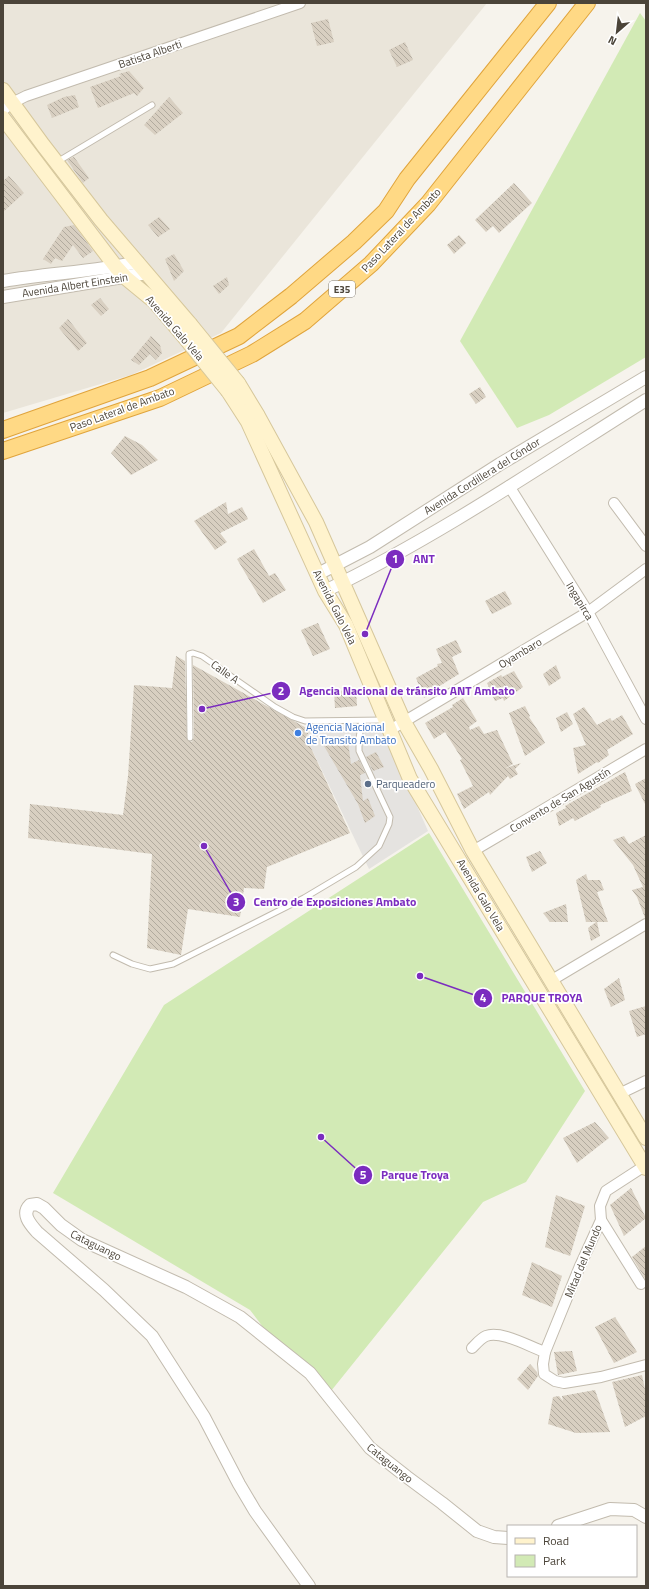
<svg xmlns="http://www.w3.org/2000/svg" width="649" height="1589" font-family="'Titillium Web',sans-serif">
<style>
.residential{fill:#eae5da}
.park{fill:#d2eab5}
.parking{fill:#e5e3e0}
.building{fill:url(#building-back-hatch)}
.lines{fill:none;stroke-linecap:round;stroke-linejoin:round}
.service-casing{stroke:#c2bbae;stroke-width:7}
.minor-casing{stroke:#c2bbae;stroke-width:12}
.tertiary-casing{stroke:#c2bbae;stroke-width:14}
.secondary-casing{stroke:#d6c79b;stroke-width:16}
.trunk-casing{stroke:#e0a43c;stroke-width:18}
.service{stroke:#fff;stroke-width:5}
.minor{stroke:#fff;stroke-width:10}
.tertiary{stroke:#fff;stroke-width:12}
.secondary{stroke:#fff3cd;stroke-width:14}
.trunk{stroke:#ffd985;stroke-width:16}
.secondary-bridge-casing{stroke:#d6c79b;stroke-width:16;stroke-linecap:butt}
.secondary-bridge{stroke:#fff3cd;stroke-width:14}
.shop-dot{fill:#3f7fe0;stroke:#fff;stroke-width:1.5}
.service-dot{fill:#5c6f8a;stroke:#fff;stroke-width:1.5}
.labels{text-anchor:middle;stroke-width:3.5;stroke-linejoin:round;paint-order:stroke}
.shield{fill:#fff;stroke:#817c74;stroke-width:1}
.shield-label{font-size:10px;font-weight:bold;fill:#4b4439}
.street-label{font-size:11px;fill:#4b4439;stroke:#fff}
.shop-label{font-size:11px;fill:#366cbe;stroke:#fff;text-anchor:start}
.service-label{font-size:11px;fill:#4e5e75;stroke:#fff;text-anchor:start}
.leader{fill:none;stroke:#7b2cbf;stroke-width:1.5}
.callout-dot{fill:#7b2cbf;stroke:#fff;stroke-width:1.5}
.mark-label{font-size:12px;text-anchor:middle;font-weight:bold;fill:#fff}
.callout-label{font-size:12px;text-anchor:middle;font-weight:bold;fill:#7b2cbf;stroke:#fff;stroke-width:3.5;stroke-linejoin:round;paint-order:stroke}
</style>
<defs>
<pattern id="building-back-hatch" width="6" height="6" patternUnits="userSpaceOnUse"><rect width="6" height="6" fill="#d8cfc1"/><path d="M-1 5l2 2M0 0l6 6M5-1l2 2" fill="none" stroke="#b1aa9e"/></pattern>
</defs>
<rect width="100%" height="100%" fill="#f6f3ec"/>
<path class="residential" d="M3 3H487L221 333 131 375 3 413Z"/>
<g class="park">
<path d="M640 13 646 21V357L549 415 517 428 460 341Z"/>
<path d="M429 833 585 1091 526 1182 483 1202 327 1396 279 1348 250 1310 53 1193 164 1005Z"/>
</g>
<path class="parking" d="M381 724 428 831 369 869 306 737 310 730Z"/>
<g class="building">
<path d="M328 19 334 42 317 46 311 23Z"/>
<path d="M405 42 413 60 397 67 389 50Z"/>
<path d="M129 71 144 88 137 96 134 93 98 108 90 87 121 76 119 74Z"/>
<path d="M75 95 79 107 52 118 47 105 64 97Z"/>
<path d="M169 97 183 113 155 135 144 125Z"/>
<path d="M74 157 89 178 83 183 67 160Z"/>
<path d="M9 176 24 193 3 212V181Z"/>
<path d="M514 183 532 203 499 233 493 226 486 232 475 220Z"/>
<path d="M159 217 170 229 158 237 148 225Z"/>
<path d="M74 225 93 251 83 258 73 245 62 261 55 258 51 264 43 259 64 227Z"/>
<path d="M459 235 466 243 454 254 447 245Z"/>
<path d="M174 254 184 271 174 281 165 259Z"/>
<path d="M227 277 229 285 219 294 213 286Z"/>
<path d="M100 298 109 309 101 316 91 305Z"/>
<path d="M68 319 87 343 78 351 59 328Z"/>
<path d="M151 336 160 345 162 353 156 360 150 354 139 365 131 360Z"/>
<path d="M480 387 486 397 476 404 469 394Z"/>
<path d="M125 436 142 445 158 460 131 475 111 453Z"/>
<path d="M226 502 228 514 242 507 248 519 220 533 227 542 215 550 194 521Z"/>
<path d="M254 549 269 576 275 573 286 590 263 603 237 559Z"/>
<path d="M505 591 512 604 492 614 485 601Z"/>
<path d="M318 623 330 649 313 656 301 630Z"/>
<path d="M456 640 462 652 452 657 459 674 438 687 439 689 424 698 416 678 438 666 437 664 442 663 436 649Z"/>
<path d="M176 656 185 661 187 740 192 742 194 738 193 665 310 730 306 737 350 833 267 867 264 889 244 888 240 917 188 909 181 955 147 948 152 854 28 838 30 804 123 815 128 776 134 685 172 688Z"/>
<path d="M556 665 561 678 549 686 543 674Z"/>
<path d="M514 671 523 687 504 701 503 698 495 701 487 683 501 675 502 677Z"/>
<path d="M356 690 357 706 335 708 334 691Z"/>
<path d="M463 698 477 721 469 727 470 730 479 726 484 734 497 730 513 764 506 768 521 763 515 769 518 774 510 779 508 776 490 795 489 792 464 809 457 794 473 786 460 760 462 759 445 732 434 739 425 723 453 707 452 705Z"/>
<path d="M525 706 530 716 529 717 541 735 545 743 525 756 509 713Z"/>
<path d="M584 707 597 725 610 718 612 721 622 715 633 734 607 750 609 755 598 763 597 762 578 774 573 748 586 745 573 714Z"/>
<path d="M567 712 573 724 561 732 556 718Z"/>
<path d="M348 742 351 764 359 760 365 773 360 775 363 801 368 798 375 816 365 823 358 804 324 746Z"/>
<path d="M376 752 384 767 373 771 366 757Z"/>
<path d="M625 772 632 791 600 805 601 807 575 821 573 818 559 826 556 813 566 808 565 806Z"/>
<path d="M646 778V806L635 784Z"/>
<path d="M646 835V918H645L637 897 632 890 643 887 633 865 613 840 624 836 629 844Z"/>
<path d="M540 851 547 863 532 872 526 857Z"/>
<path d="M586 874 588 880H600L604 890 597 892 608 922H597L600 936 591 941 588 928 596 922H586L576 880Z"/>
<path d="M566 904 568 922H550L543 913Z"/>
<path d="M619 978 625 1000 611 1007 604 989Z"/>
<path d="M646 1006V1034L637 1037 629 1011Z"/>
<path d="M595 1122 609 1138 577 1163 563 1138Z"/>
<path d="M631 1188 646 1218 624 1236 610 1205Z"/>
<path d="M556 1195 585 1206 570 1256 545 1247Z"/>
<path d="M646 1246V1280L632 1257Z"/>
<path d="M532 1262 562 1276 552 1307 522 1295Z"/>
<path d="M615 1317 637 1352 614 1363 595 1327Z"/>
<path d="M572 1351 577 1371 558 1375 554 1352Z"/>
<path d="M530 1364 537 1372 538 1376 528 1390 517 1379Z"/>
<path d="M642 1375 646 1394V1416L625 1427 612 1382Z"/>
<path d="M595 1390 610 1432 576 1433 548 1424 553 1397 559 1396 563 1401 562 1396Z"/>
</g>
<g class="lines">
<defs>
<g id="service">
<path d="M57 162 152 105"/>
<path d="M190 738 189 654 193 653 202 656 275 707 293 717 305 721 384 720"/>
<path d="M113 955 132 964 150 969 173 964 304 898 356 867 379 846 389 824 390 817 359 751V738L362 721"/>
</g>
<g id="minor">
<path d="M3 110 12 103 26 96 300 3"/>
<path d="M509 486 588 612 646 719"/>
<path d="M614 503 646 546"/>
<path d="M390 730 588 612 646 569"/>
<path d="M473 851 646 749"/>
<path d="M552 980 646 924"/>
<path d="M619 1094 646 1081"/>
<path d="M601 1220 641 1284"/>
<path d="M472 1348C475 1345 481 1338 486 1336 501 1330 530 1347 545 1352L543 1364 544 1374 555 1381 564 1383 601 1377 646 1365"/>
<path d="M545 1352 580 1266 601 1220 600 1206 606 1191 646 1165"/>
</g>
<g id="tertiary">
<path d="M3 281C48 273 94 272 138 262"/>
<path d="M3 297 147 273"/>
<path d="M318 574 370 547 500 464 646 377"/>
<path d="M325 591C437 537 541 466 646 400"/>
<path d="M558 1526 610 1509 634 1510 646 1517"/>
<path d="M309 1586 255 1511 239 1484 204 1417 152 1336 104 1290 37 1232C30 1224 21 1214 30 1205L37 1204 44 1208 61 1225 82 1240 186 1287 240 1317 310 1373 370 1448 407 1477 442 1503 477 1531 494 1537 508 1538"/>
</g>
<g id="secondary">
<path d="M3 90 43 145 101 220 190 324"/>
<path d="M3 118 116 267 126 278 154 301 182 334"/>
<path d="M238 383 258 416 316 522 404 722 431 769 473 851 646 1138"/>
<path d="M228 391 248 422 325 591 346 625 410 779 646 1168"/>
</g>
<g id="trunk">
<path d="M3 430 150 378 239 336 291 296 354 242 386 211 407 179 548 3"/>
<path d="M3 451 160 398 252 354 305 321 371 264 428 204 587 3"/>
</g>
</defs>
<use href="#service" class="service-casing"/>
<use href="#minor" class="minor-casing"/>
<use href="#tertiary" class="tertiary-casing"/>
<use href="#secondary" class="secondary-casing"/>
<use href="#trunk" class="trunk-casing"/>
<use href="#service" class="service"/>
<use href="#minor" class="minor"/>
<use href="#tertiary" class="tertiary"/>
<use href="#secondary" class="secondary"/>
<use href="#trunk" class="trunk"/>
<defs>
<g id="secondary-bridge">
<path d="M190 324 238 383"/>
<path d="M182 334 228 391"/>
</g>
</defs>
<use href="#secondary-bridge" class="secondary-bridge-casing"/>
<use href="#secondary-bridge" class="secondary-bridge"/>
</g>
<circle class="shop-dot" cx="298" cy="733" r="4"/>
<circle class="service-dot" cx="368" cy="784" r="4"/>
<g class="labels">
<rect class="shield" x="329" y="281" width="26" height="16" rx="3"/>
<g class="shield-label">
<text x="342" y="293">E35</text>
</g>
<g class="street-label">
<text transform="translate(150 54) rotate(-19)" y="4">Batista Alberti</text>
<text transform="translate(401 230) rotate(-47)" y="4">Paso Lateral de Ambato</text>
<text transform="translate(75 285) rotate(-9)" y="4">Avenida Albert Einstein</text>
<text transform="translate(175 328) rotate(49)" y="4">Avenida Galo Vela</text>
<text transform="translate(122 409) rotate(-20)" y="4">Paso Lateral de Ambato</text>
<text transform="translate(482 476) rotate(-32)" y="4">Avenida Cordillera del Cóndor</text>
<text transform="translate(580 601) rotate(59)" y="4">Ingapirca</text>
<text transform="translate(335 607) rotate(63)" y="4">Avenida Galo Vela</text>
<text transform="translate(520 653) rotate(-31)" y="4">Oyambaro</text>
<text transform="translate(225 672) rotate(35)" y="4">Calle A</text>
<text transform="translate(560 800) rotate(-31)" y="4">Convento de San Agustín</text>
<text transform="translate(481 895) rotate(59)" y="4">Avenida Galo Vela</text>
<text transform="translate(96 1245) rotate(26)" y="4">Cataguango</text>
<text transform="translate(583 1261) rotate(-67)" y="4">Mitad del Mundo</text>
<text transform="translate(390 1463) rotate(39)" y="4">Cataguango</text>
</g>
<g class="shop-label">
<text x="306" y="731">Agencia Nacional<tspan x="306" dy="13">de Transito Ambato</tspan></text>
</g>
<g class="service-label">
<text x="376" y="788">Parqueadero</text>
</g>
</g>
<path class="leader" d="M365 634L395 559M202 709L281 691M204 846L236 902M420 976L483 998M321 1137L363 1175"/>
<g class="callout-dot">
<circle cx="365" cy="634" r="4"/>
<circle cx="202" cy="709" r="4"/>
<circle cx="204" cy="846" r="4"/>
<circle cx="420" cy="976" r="4"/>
<circle cx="321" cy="1137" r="4"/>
<circle cx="395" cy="559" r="10"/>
<circle cx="281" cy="691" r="10"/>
<circle cx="236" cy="902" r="10"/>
<circle cx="483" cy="998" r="10"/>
<circle cx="363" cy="1175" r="10"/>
</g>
<g class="mark-label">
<text x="395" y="563">1</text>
<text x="281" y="695">2</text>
<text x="236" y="906">3</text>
<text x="483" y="1002">4</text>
<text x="363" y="1179">5</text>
</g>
<g class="callout-label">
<text x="424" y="563">ANT</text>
<text x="407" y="695">Agencia Nacional de tránsito ANT Ambato</text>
<text x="335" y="906">Centro de Exposiciones Ambato</text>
<text x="542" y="1002">PARQUE TROYA</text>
<text x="415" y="1179">Parque Troya</text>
</g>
<rect width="649" height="1589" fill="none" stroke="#4b4439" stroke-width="8"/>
<rect x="507" y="1525" width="130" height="52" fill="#ffffff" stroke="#b7b4b0"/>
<rect x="515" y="1538" width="20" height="6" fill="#fff3cd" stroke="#b7b4b0"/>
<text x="543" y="1545" font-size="12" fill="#4b4439">Road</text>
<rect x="515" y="1555" width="20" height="12" fill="#d2eab5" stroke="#b7b4b0"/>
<text x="543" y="1565" font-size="12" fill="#4b4439">Park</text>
<g transform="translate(617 32) rotate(208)" stroke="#ffffff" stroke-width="3" paint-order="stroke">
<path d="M0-3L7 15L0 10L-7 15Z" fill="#4b4439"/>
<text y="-6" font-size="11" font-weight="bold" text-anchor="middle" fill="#4b4439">N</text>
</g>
</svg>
